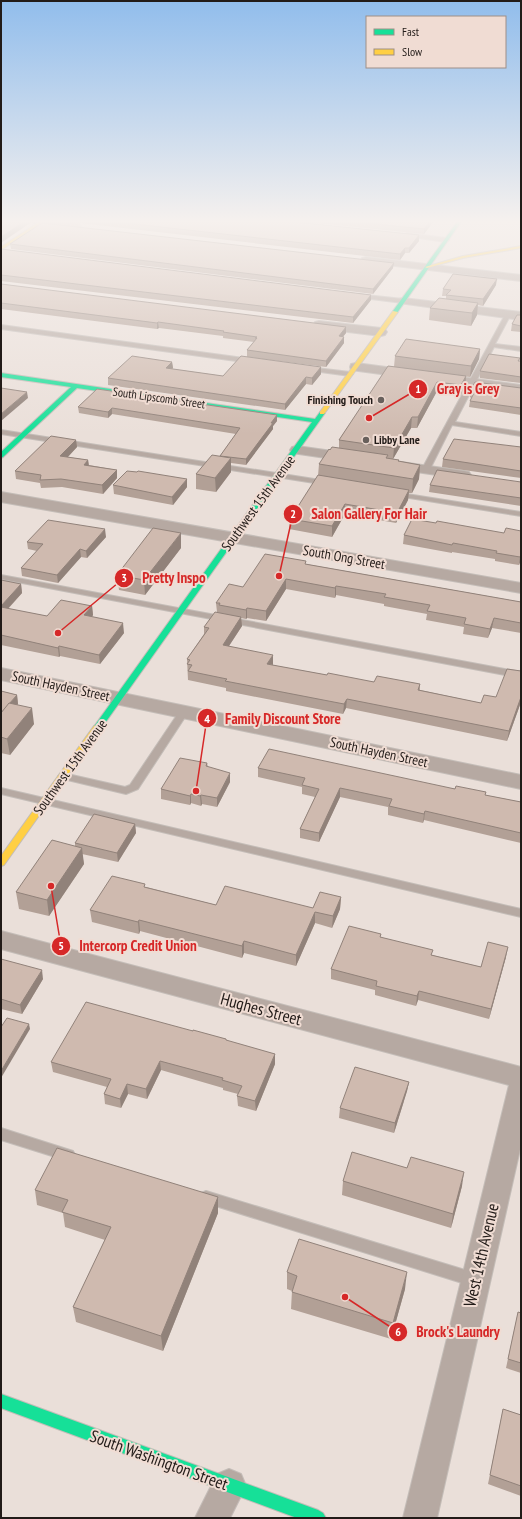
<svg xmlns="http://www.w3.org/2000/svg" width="522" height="1519" font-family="'PT Sans Narrow',sans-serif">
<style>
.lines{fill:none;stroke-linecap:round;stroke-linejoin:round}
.lane-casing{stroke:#c4bdb8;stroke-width:2}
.street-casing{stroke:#c4bdb8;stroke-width:2}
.fast-casing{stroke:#c4bdb8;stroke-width:2}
.slow-casing{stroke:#c4bdb8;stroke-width:2}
.lane{fill:#b6a9a2;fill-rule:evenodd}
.street{fill:#b6a9a2;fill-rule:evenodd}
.fast{fill:#16e098;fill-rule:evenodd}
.slow{fill:#ffcf43;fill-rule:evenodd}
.wall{fill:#b2a096}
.shaded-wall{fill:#91827a}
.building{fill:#cfbaaf;stroke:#91827a}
.poi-dot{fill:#68605c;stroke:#f0dcd3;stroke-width:1.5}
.labels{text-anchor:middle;stroke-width:4;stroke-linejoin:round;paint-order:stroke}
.far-street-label{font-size:12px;fill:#221b18;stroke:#f0dcd3}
.far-poi-label{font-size:12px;font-weight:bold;fill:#221b18;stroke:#f0dcd3;text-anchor:end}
.street-label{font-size:14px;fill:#221b18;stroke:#f0dcd3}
.near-street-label{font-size:17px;fill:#221b18;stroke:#f0dcd3}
.leader{fill:none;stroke:#d62828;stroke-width:1.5}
.callout-dot{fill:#d62828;stroke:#f0dcd3;stroke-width:1.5}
.mark-label{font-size:12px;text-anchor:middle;font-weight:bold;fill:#fff}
.callout-label{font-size:15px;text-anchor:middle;font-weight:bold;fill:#d62828;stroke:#f0dcd3;stroke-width:4;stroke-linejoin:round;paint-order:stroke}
</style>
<rect width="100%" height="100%" fill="#eadfd9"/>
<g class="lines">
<defs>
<g id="lane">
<path d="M407 233 446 238 449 240 446 242 405 236V234Z"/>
<path d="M357 294 403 299 406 301 403 303 355 297 354 296Z"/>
<path d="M506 313 511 314 495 344 521 347V351L494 347 455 422 521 432V436L452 425 429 471H423L422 469Z"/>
<path d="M1 325 251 359 254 361 251 363 1 329Z"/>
<path d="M308 367 350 372 353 374 350 376 306 370V368Z"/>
<path d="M1 430 327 481 331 483 327 485 1 434Z"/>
<path d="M394 492 521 512V516L397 496 393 494Z"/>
<path d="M1 575 521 672V678L1 579Z"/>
<path d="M184 708 189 711 138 789 126 794 59 778 58 776 63 773 125 787 130 785 181 709Z"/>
<path d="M1 788 521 909V917L1 794Z"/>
<path d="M1 1128 73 1151 75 1155 73 1159 68 1161 1 1140Z"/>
<path d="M206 1191 475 1273 480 1275 482 1280 480 1285 475 1287 206 1203 201 1201 199 1197 201 1193Z"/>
</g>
<g id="street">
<path d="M31 222H64L80 224 81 226 76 229 36 225Z"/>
<path d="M366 257 521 275V281L362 262 361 260 362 258Z"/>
<path d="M403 298 521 312V320L399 303 397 301 399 299Z"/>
<path d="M319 321 381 328 385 329 387 332 385 335 381 336 315 328 313 325 315 322Z"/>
<path d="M356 363 521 385V393L351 370 350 367 351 364Z"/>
<path d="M297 446 353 454 358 455 360 458 358 461 353 462 292 453 290 450 292 447Z"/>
<path d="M394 461 464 471 469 472 471 475 469 478 464 479 389 468 387 465 389 462Z"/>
<path d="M1 492 521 583V593L1 502Z"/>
<path d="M1 668 521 775V789L1 680Z"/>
<path d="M1 931 521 1067V1145L437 1518H403L509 1085 1 949Z"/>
<path d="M229 1469 241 1474 246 1486 230 1518H195L217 1474Z"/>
</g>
<g id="fast">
<path d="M457 222H461L397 313H393V311Z"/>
<path d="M1 373 315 419 320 412 325 413 100 730H94L93 728 312 422 77 388 3 457 1 458V452L71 387 1 377Z"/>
<path d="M1 1394 318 1510 323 1513 326 1518H297L1 1408Z"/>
</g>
<g id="slow">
<path d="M39 222H44L1 250V247Z"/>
<path d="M521 246V248L463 258 427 268 425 267 463 256Z"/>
<path d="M393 311 398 312 324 414H320V412Z"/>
<path d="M97 725 101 728 4 865 1 866V856L94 726Z"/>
</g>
</defs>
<use href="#lane" class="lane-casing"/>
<use href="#street" class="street-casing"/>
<use href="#fast" class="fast-casing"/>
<use href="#slow" class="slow-casing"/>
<use href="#lane" class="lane"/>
<use href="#street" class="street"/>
<use href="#fast" class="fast"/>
<use href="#slow" class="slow"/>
</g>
<g class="wall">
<path d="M71 222H296L419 235V241L409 253H405L400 260Z"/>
<path d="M305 222H433L424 234Z"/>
<path d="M10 244 393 268 373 294 11 249Z"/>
<path d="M1 249 371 300 353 323 1 281Z"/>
<path d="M1 284 346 333 343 337H344V343L326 367 247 357V350L254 342 223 338V336L159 328 157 329 1 309Z"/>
<path d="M496 285 483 306 478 305 477 315 471 326 429 320 430 308 446 299V296H442L443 289Z"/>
<path d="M521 315V332L511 331 512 324Z"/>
<path d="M480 349 479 359 470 377 394 367 395 356Z"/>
<path d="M520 358 519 361H521V383L480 378V371Z"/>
<path d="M172 362 173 368 172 369 223 376 321 367V374L312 385 306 384 285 410 108 385V378Z"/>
<path d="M388 366 466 376 465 387 460 396 436 393 417 428H411L393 459 399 461 420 465 419 479 412 493H409L408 500 396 523 345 514 332 537 289 529 290 519 318 476 319 464 339 448V440Z"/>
<path d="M521 388V415L469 407 470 401 471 398 470 397V391Z"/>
<path d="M97 389 277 415V421L273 426V429L246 465 231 463V472L216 492 196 489V474L220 456 236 434 112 414 108 418 79 413 78 407Z"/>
<path d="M76 440 77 447 68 457 88 460 89 465 117 470V478L103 494 62 487 41 488 40 483 16 479 15 471Z"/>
<path d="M521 447V478L442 467 443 459Z"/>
<path d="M521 482V506L429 492 430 485Z"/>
<path d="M113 485 187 487 173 505 114 494Z"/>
<path d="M521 531V560L519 565 495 561V559L452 552V553L403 544 404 535 504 533Z"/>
<path d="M106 537 87 558 81 557 58 583 22 576 21 568 37 551 28 549 27 542Z"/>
<path d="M181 548 145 595 119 590 117 575Z"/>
<path d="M306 564 521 602V633L492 628 488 638 463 634 464 627 426 620 427 614 384 606V604L336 595 335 598 286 589 266 621 247 618 246 619 241 618 242 626 229 646 272 665 327 675 374 682 420 684V690L481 703 496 697 521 671V702L507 741 346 708 343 714 226 691V688L188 680 187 659 204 634V627L217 612 216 603 243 587Z"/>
<path d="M1 580 21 584 22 593 8 609 47 616 92 606 93 615 92 617 124 633 100 664 60 656 59 657 1 645Z"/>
<path d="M1 691 17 695 18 704 17 705 34 724 10 755 1 753Z"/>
<path d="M207 763 208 767 230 782 217 807 202 804 201 806 191 803 190 805 161 799V789Z"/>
<path d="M258 768 486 792 485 795 521 802V843L424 820 423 823 388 815V807L340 797 319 842 300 838V829L315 797 302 794V787L258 777Z"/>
<path d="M135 824 136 833 118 862 82 854 84 864 49 916 19 909 16 892 75 846V843Z"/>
<path d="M146 887 216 905 313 908 341 897 340 909 332 928 315 923 296 966 244 953 242 958 140 931 139 934 92 922 90 910Z"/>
<path d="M381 934 380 937 432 955 481 967 506 957 489 1019 418 1000 416 1006 375 995V990L331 979V969Z"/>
<path d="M1 959 43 979 22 1014 1 1009Z"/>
<path d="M193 1031 226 1039V1041L275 1054V1064L256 1111 238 1106 237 1096 238 1094 223 1090V1088L161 1070 147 1099 128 1094 121 1108 105 1104 104 1094 107 1087 53 1072 51 1062Z"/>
<path d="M409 1082 407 1091 394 1133 339 1118 340 1108Z"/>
<path d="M343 1181 462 1186 451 1228 342 1195Z"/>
<path d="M35 1190 218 1197V1213L163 1351 76 1322 73 1307 105 1240 65 1227 63 1213 37 1205Z"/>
<path d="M287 1272 405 1289 391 1339 291 1309 292 1291 287 1289Z"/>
<path d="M518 1312 521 1313V1373L506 1368Z"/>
<path d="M503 1409 521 1415V1496L488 1484Z"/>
</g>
<g class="shaded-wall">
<path d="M24 222H31L30 223 1 243V237Z"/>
<path d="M430 222H433L424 234V229Z"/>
<path d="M419 235V241L409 253V248Z"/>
<path d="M405 248V253L400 260V254Z"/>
<path d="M394 263 393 268 373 294V289Z"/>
<path d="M497 279 496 285 483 306V299Z"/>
<path d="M371 295V300L353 323V317Z"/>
<path d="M478 303 477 315 471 326 472 313Z"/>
<path d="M158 322 159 328 157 329V323Z"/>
<path d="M346 327V333L338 342 339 336Z"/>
<path d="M344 337V343L326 367V361Z"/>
<path d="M480 349 479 359 470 377 471 366Z"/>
<path d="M172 362 173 368 166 375V368Z"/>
<path d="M321 367V374L312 385V378Z"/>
<path d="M466 376 465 387 460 396 461 385Z"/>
<path d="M306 377V384L285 410V404Z"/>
<path d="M437 382 436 393 417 428 418 417Z"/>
<path d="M27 392 28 398 1 421V414Z"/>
<path d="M112 408V414L108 418V412Z"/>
<path d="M277 415V421L273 426V429L246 465V459L271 423Z"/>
<path d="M412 417 411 428 393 459 394 448Z"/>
<path d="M76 440 77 447 61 464 60 456Z"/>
<path d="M231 458V472L216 492 215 478Z"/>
<path d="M88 460 89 468 84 465Z"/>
<path d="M420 465 419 479 412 493 413 479Z"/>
<path d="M117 470V478L103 494 102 485Z"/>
<path d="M187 479V487L173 505 172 497Z"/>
<path d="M409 490 408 500 396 523 397 513Z"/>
<path d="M345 504V514L332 537V526Z"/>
<path d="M105 529 106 537 87 558 86 551Z"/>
<path d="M181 533V548L145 595 144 580Z"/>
<path d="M80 549 81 557 58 583 57 575Z"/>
<path d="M521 555V560L519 565 520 557Z"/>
<path d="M286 579V589L266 621V611Z"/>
<path d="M21 584 22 593 1 616V606Z"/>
<path d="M336 586V595L335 598V588Z"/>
<path d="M92 606 93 615 85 625 84 615Z"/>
<path d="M247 608V618L246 619V610Z"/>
<path d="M241 617 242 626 223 655V645Z"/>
<path d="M494 618 492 628 488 638 490 629Z"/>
<path d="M123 623 124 633 100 664 99 655Z"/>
<path d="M59 646 60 656 59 657 58 648Z"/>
<path d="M273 655V665L267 664Z"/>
<path d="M17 695 18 704 1 725V714Z"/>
<path d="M521 697V702L507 741 509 731Z"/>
<path d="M347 699 346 708 343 714 344 704Z"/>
<path d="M32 708 34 724 10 755 7 739Z"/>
<path d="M230 773V782L217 807V798Z"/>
<path d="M340 788V797L319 842V833Z"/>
<path d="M191 794V803L190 805V796Z"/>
<path d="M201 795 202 804 201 806 200 796Z"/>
<path d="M425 811 424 820 423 823 424 814Z"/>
<path d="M135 824 136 833 118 862 117 853Z"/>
<path d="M82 848 84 864 49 916 47 900Z"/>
<path d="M341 897 340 909 332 928 333 916Z"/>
<path d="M315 912V923L296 966V955Z"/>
<path d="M139 920 140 931 139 934 138 922Z"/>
<path d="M244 941V953L242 958V946Z"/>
<path d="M508 947 506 957 489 1019 491 1009Z"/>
<path d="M42 970 43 979 22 1014 20 1005Z"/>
<path d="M419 991 418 1000 416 1006 417 996Z"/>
<path d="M29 1024 30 1029 1 1078V1071Z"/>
<path d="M275 1054V1064L256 1111 255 1101Z"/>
<path d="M160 1061 161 1070 147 1099 146 1089Z"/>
<path d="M409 1082 407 1091 394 1133 395 1123Z"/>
<path d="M127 1084 128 1094 121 1108 120 1099Z"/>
<path d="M464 1172 462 1186 451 1228 453 1214Z"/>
<path d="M218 1197V1213L163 1351 161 1336Z"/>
<path d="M407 1272 405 1289 391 1339 393 1323Z"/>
</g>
<g class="building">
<path d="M1 222H24L1 237Z"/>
<path d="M117 222H295L419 235 409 248H405L400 254Z"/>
<path d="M356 222H430L424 229Z"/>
<path d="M42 223 394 263 373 289 10 244Z"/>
<path d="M1 249 371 295 353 317 1 275Z"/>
<path d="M453 274 497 279 483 299 446 295 451 290 443 289Z"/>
<path d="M1 284 346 327 339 336 344 337 326 361 247 350 257 338H255L257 337 223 332 224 331 158 322 157 323 1 303Z"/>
<path d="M439 298 478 303 472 313 430 308Z"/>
<path d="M517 315H521V326L512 324Z"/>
<path d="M406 339 480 349 471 366 395 356Z"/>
<path d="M489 354 520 358 518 361H521V377L480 371Z"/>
<path d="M132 356 172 362 166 368 223 376 241 356 321 367 312 378 306 377 285 404 108 378Z"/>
<path d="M388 366 466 376 461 385 437 382 418 417H412L394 448 339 440Z"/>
<path d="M475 382 521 388V408L470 401 475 391H470Z"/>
<path d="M1 388 27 392 1 414Z"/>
<path d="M97 389 277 415 271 423H273L246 459 220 456 240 428 112 408 108 412 78 407Z"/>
<path d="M51 436 76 440 60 456 88 460 84 465 117 470 102 485 61 479 40 480 41 475 15 471Z"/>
<path d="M454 439 521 447V471L443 459Z"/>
<path d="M332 447 388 455 386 458 399 460 398 461 420 465 413 479 319 464 329 449 330 450Z"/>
<path d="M212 455 231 458 215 478 196 474Z"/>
<path d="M437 470 521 482V498L430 485Z"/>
<path d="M127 471 137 472 138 471 187 479 172 497 113 485Z"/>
<path d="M318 475 409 490 397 513 345 504 332 526 290 519Z"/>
<path d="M412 519 436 523 437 521 504 533 506 528 521 531V555L520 557 496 553 497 551 453 543 452 545 404 535Z"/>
<path d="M48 520 105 529 86 551 80 549 57 575 21 568 43 544 27 542Z"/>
<path d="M153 528 181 533 144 580 117 575Z"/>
<path d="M265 554 306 561 305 564 521 602V623L494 618 490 629 464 624 466 618 427 611 430 605 384 597 386 594 336 586 335 588 286 579 266 611 247 608 246 610 219 605 220 603H216L229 584 243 587Z"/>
<path d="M1 580 21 584 1 606Z"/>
<path d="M61 600 92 606 84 615 123 623 99 655 59 646 58 648 1 635V607L47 616Z"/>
<path d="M215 612 241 617 223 645 273 655 267 664 327 675 328 673 374 682 377 676 420 684 418 690 481 703 484 695 496 697 507 669 521 671V697L509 731 347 699 344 704 225 681 227 679 188 671 192 665 187 664 190 660 187 659 209 628 204 627Z"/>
<path d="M1 691 17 695 1 713Z"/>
<path d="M9 703 32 708 7 739 1 737V713Z"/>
<path d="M269 749 455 789 456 786 486 792 485 795 521 802V833L425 811 424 814 389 806 392 799 340 788 319 833 300 829 319 789 302 785 305 778 258 768Z"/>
<path d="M180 758 207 763 206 766 230 773 217 798 201 795 200 796 191 794 190 796 161 789Z"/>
<path d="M94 814 135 824 117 853 75 843Z"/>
<path d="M52 840 82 848 47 900 16 892Z"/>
<path d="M112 876 145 884 144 887 216 905 225 886 313 908 320 892 341 897 333 916 315 912 296 955 244 941 242 946 139 920 138 922 90 910Z"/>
<path d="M349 926 381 934 380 937 433 950 431 955 481 967 488 942 508 947 491 1009 419 991 417 996 376 986 377 981 331 969Z"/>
<path d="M1 959 42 970 20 1005 1 999Z"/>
<path d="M86 1002 193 1031V1030L226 1039V1040L275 1054 255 1101 237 1096 242 1086 222 1080 223 1078 160 1061 146 1089 127 1084 120 1099 104 1094 111 1079 51 1062Z"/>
<path d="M7 1018 29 1024 1 1071V1027Z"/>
<path d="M355 1067 409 1082 395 1123 340 1108Z"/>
<path d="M57 1148 218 1197 161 1336 73 1307 111 1227 62 1212 68 1200 35 1190Z"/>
<path d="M352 1152 407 1168 411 1157 464 1172 453 1214 343 1181Z"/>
<path d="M299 1239 407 1272 393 1323 292 1292 297 1276 287 1272Z"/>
<path d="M518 1312 521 1313V1363L508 1359Z"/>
<path d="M503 1409 521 1415V1486L490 1475Z"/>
</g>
<linearGradient id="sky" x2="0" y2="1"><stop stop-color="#91bdec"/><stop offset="0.51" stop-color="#f6f1ee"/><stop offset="1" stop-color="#f6f1ee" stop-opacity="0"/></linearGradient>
<rect width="522" height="434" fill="url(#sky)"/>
<g class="poi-dot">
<circle cx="381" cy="400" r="4"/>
<circle cx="366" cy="440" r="4"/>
</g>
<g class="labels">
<g class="far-street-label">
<text transform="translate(159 398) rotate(8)" y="4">South Lipscomb Street</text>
</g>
<g class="far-poi-label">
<text x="373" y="404">Finishing Touch</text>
<text x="374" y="444" text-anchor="start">Libby Lane</text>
</g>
<g class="street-label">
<text transform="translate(258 503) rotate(-54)" y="5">Southwest 15th Avenue</text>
<text transform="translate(344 557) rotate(10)" y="5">South Ong Street</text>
<text transform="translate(61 686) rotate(12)" y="5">South Hayden Street</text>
<text transform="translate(379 752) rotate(12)" y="5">South Hayden Street</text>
<text transform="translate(70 767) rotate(-54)" y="5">Southwest 15th Avenue</text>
</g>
<g class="near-street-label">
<text transform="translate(261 1009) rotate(15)" y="6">Hughes Street</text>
<text transform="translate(481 1255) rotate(-77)" y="6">West 14th Avenue</text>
<text transform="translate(159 1460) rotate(20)" y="6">South Washington Street</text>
</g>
</g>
<path class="leader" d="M369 418L418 389M279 576L293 514M58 633L124 578M196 791L207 718M51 886L61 946M345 1297L398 1332"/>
<g class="callout-dot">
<circle cx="369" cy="418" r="4"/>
<circle cx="279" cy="576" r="4"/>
<circle cx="58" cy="633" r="4"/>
<circle cx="196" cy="791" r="4"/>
<circle cx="51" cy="886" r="4"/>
<circle cx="345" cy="1297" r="4"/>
<circle cx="418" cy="389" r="10"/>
<circle cx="293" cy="514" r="10"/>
<circle cx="124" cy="578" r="10"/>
<circle cx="207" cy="718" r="10"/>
<circle cx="61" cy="946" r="10"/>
<circle cx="398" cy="1332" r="10"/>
</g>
<g class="mark-label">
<text x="418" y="393">1</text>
<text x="293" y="518">2</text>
<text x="124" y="582">3</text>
<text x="207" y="723">4</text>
<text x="61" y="950">5</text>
<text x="398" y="1336">6</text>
</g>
<g class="callout-label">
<text x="468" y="394">Gray is Grey</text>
<text x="369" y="519">Salon Gallery For Hair</text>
<text x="174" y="583">Pretty Inspo</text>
<text x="283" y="724">Family Discount Store</text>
<text x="138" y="951">Intercorp Credit Union</text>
<text x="458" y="1337">Brock's Laundry</text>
</g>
<rect width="522" height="1519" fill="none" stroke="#221b18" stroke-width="4"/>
<rect x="366" y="16" width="140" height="52" fill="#f0dcd3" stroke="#9e8f88"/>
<rect x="374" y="29" width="20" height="6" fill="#16e098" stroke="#9e8f88"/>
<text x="402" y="36" font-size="12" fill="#221b18">Fast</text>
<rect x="374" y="49" width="20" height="6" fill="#ffcf43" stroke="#9e8f88"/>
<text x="402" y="56" font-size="12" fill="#221b18">Slow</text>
</svg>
